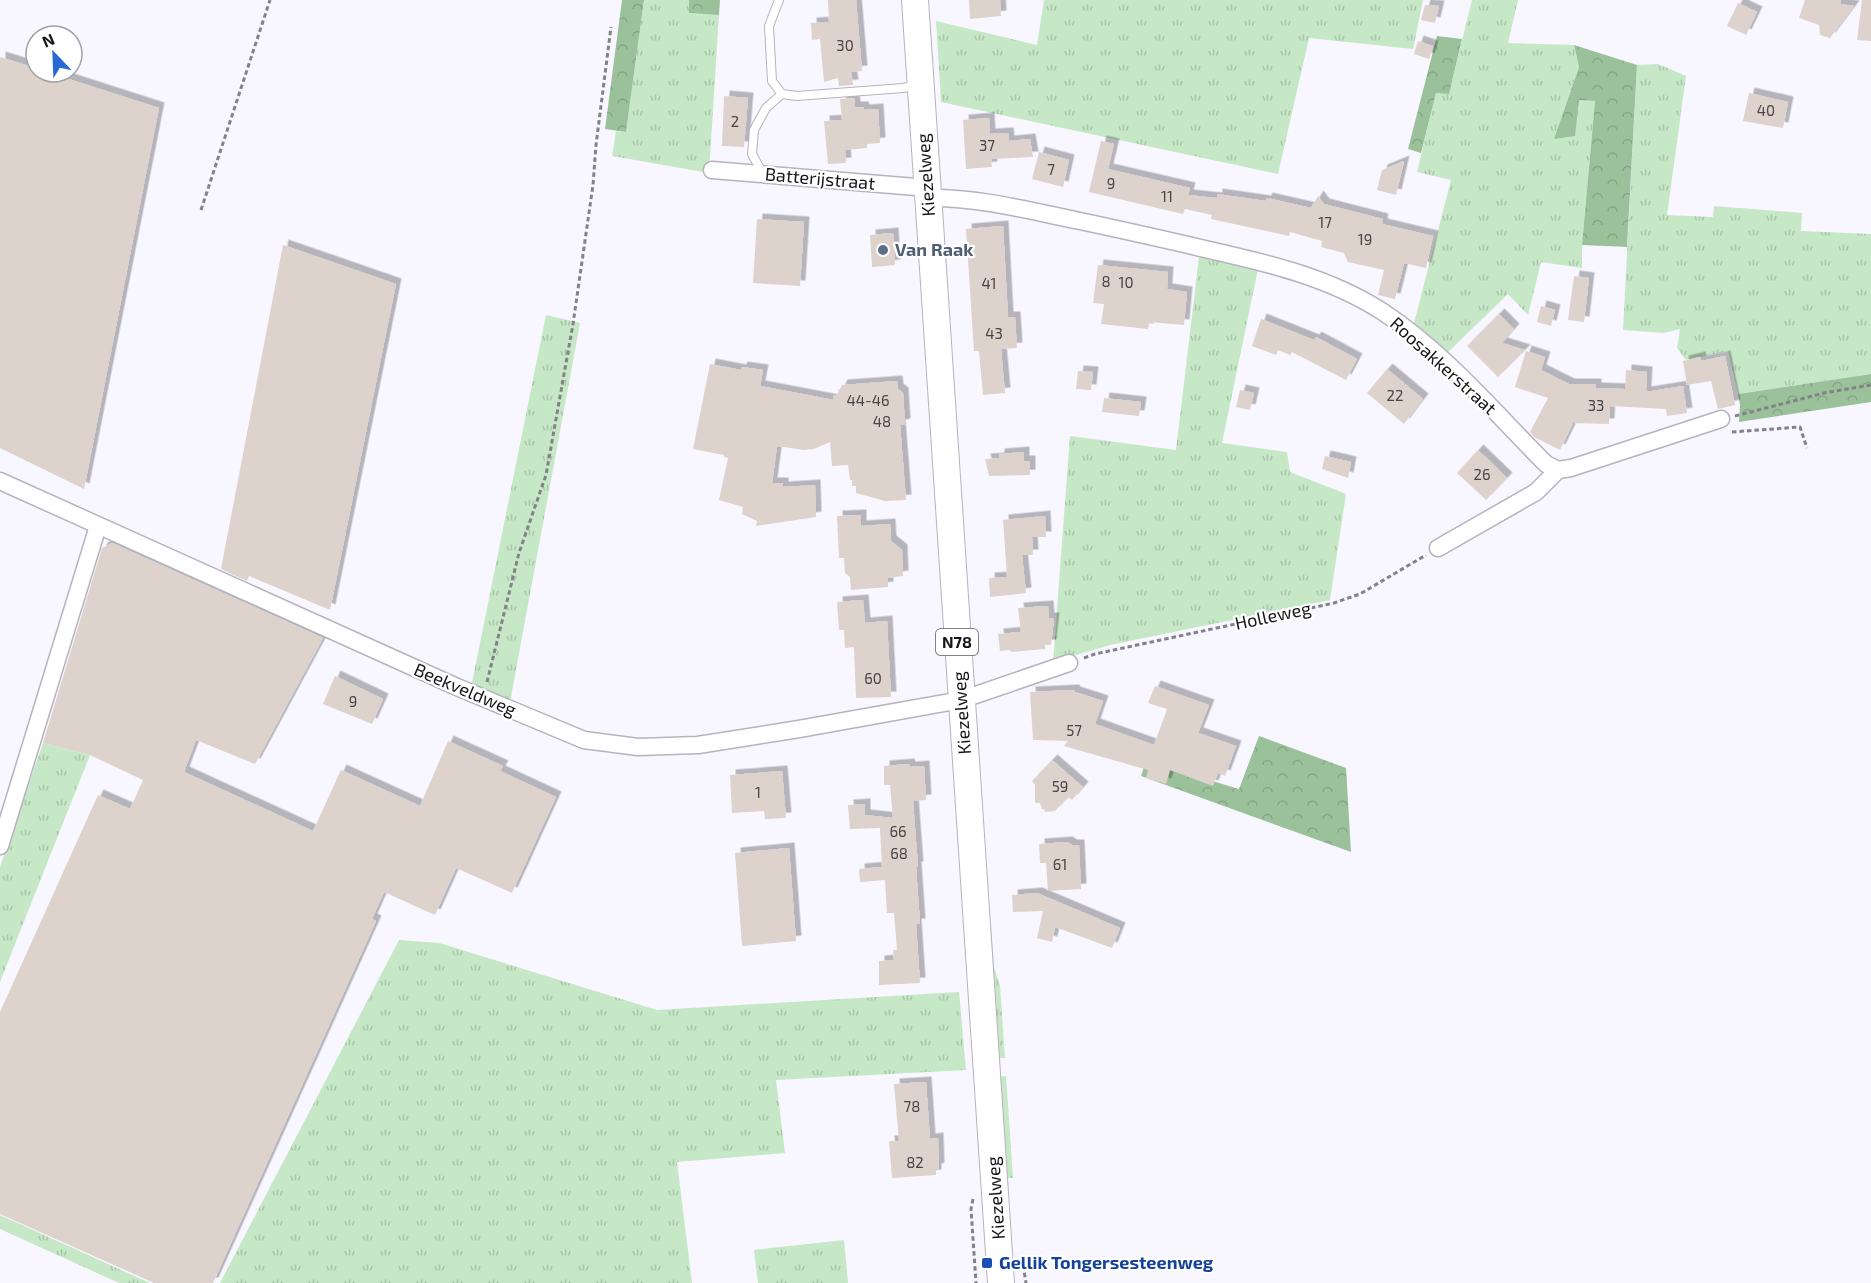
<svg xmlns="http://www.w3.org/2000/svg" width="1871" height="1283" font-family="'Exo 2',sans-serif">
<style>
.grass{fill:url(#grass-tufts)}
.forest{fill:url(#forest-crowns)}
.building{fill:#ded2cc;filter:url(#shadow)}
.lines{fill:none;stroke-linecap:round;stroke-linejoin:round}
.service-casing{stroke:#b7b3be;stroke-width:10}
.minor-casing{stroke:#b7b3be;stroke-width:19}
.primary-casing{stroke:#b7b3be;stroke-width:28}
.path{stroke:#838288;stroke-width:3;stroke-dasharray:4.5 3;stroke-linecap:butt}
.service{stroke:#fff;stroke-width:8}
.minor{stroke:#fff;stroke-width:16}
.primary{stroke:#fff;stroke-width:26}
.service-dot{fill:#5c6f8a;stroke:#fff;stroke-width:2}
.transit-dot{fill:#1a4fb4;stroke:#fff;stroke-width:2}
.labels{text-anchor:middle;stroke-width:4.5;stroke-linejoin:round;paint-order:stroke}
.number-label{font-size:15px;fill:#484446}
.shield{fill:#fff;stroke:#5c5b5e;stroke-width:1.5}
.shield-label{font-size:16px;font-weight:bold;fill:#161519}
.street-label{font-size:18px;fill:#161519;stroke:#fff}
.service-label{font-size:18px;font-weight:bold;fill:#4e5e75;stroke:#fff;text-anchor:start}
.transit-label{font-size:18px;font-weight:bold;fill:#164399;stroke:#fff;text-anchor:start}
</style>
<defs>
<pattern id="grass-tufts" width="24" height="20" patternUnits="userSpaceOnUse" patternTransform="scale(1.5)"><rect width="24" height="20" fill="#c6e8c6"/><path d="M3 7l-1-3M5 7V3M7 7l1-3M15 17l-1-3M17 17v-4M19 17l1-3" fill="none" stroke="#a9c6aa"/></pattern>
<pattern id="forest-crowns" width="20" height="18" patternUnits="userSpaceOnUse" patternTransform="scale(1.5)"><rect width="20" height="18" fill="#9bc19b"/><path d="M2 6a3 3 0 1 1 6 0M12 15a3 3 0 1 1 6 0" fill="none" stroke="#85a585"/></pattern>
<filter id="shadow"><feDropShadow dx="5.5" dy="-5.5" stdDeviation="0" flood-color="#0004"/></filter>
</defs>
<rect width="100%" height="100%" fill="#f8f6ff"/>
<g class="grass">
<path d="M644 0H689V13L719 15 709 173 612 156 616 131 626 132Z"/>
<path d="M1044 0H1423L1413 49 1309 38 1278 174 941 102 936 21 1037 45Z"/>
<path d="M1472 0H1518L1508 43 1574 45 1579 67 1554 139 1579 100 1595 101 1582 245V268L1541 262 1528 315 1508 294 1446 354 1414 323 1451 180 1417 172 1436 92 1449 93Z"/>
<path d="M1658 64 1686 76 1667 215 1713 217 1714 206 1802 213 1801 231 1871 234V374L1738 394 1728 351 1686 360 1677 348 1680 329 1664 333 1623 330 1637 65Z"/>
<path d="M1199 257 1258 269 1222 443 1287 452 1290 472 1346 494 1330 600 1110 645 1053 662 1070 436 1176 450Z"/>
<path d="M546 315 580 323 510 702 472 683Z"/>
<path d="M43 743 90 755 0 982V867Z"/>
<path d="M986 926H991L994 967 1000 986 1005 1058H994Z"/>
<path d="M399 940 439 943 657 1010 959 992 966 1070 776 1080 785 1153 677 1162 692 1283H220Z"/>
<path d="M1006 1076 1013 1178H1003L995 1077Z"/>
<path d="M0 1215 150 1283H119L0 1229Z"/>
<path d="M844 1240 848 1283H758L754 1250Z"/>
</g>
<g class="forest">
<path d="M622 0H644L626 132 605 129Z"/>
<path d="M689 0H720L719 15 689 13Z"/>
<path d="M1437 36 1462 39 1449 94 1436 93 1421 153 1408 149Z"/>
<path d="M1574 45 1637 65 1627 247 1582 245 1595 101 1579 100 1575 136 1554 139 1579 67Z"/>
<path d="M1871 374V402L1739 422 1740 405 1738 394Z"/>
<path d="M1259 736 1346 768 1351 852 1141 776 1146 761 1239 789Z"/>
</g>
<g class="building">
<path d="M828 0H856L862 71 851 72 853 85 839 86 838 78 824 82 820 39 812 40 811 23 829 22Z"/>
<path d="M969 0H1000L1001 16 970 19Z"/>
<path d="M1805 0H1841L1840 4 1854 6 1830 38 1820 35 1819 25 1799 18Z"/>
<path d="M1862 0H1871V41L1857 40Z"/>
<path d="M1738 3 1757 12 1746 35 1727 26Z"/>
<path d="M1425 5 1439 6 1435 23 1421 20Z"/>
<path d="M1418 41 1433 46 1429 59 1414 54Z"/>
<path d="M0 57 36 68V72H47L159 108 84 489 0 448Z"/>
<path d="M1749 93 1788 102 1783 128 1743 121Z"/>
<path d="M724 96 748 98 744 147 722 146Z"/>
<path d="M854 98 855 107H863L864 110 878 109 880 143 867 144V148L845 150 846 163 828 164 824 121 842 120 840 99Z"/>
<path d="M989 118 990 134 1008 133 1009 141 1030 139 1033 157 991 159 992 167 966 169 963 120Z"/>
<path d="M1101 141 1114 144 1108 169 1190 188 1188 195 1217 198V194L1266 201 1267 198 1311 208 1318 196 1324 204 1383 219 1382 224 1433 236 1426 268 1404 263 1395 299 1378 295 1384 270 1348 262 1344 253 1321 247 1322 241 1290 232 1289 236 1211 219 1212 215 1185 209 1183 214 1089 192Z"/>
<path d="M1039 152 1069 160 1063 187 1032 179Z"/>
<path d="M1404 161 1396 195 1377 190 1382 170Z"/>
<path d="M757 219 804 222 800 286 753 283Z"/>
<path d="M1003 226 1008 317H1015L1017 348 1001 349 1005 393 983 395 979 351H974L966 229Z"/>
<path d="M893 233 895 265 872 267 870 235Z"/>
<path d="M283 245 396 284 330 610 249 576 247 581 221 569Z"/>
<path d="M1098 265 1168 272 1167 289 1187 292 1184 325 1149 322 1148 329 1101 324 1104 304 1093 303Z"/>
<path d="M1574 276 1589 278 1584 322 1568 320Z"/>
<path d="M1541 306 1555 310 1551 326 1537 322Z"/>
<path d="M1499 314 1514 329 1502 343 1525 350 1498 377 1467 346Z"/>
<path d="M1261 319 1314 340 1316 337 1357 359 1346 380 1292 352 1290 355 1278 350 1276 355 1252 346Z"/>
<path d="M1526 351 1545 357 1541 370 1569 384H1596V388L1625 389 1626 370 1647 372 1646 392 1683 386 1687 413 1667 416 1666 409 1610 406 1609 424 1573 423 1560 450 1534 437 1530 432 1548 398 1515 387Z"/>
<path d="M1725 356 1735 405 1718 409 1711 381 1687 385 1683 361 1700 357 1701 361Z"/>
<path d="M710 364 741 370 742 367 763 370 760 386 834 400 833 395H837L842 385 897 381 898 389 903 393 905 424 900 425 906 500 885 501 856 493V486H852V480H850L848 465 832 466 830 442 814 449 804 450 777 446 772 483H783V487L815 485 816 517 756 526 757 521 742 514 743 507 719 500 728 458 724 457V455L693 449Z"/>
<path d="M1387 369 1423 399 1404 424 1367 393Z"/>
<path d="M1078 371 1093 372 1091 390 1076 389Z"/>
<path d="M1240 390 1254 393 1250 410 1236 407Z"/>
<path d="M1104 398 1141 402 1139 416 1102 412Z"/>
<path d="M1478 450 1507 478 1486 500 1457 473Z"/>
<path d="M1024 452V461H1030V475L989 476 985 459 999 458V454Z"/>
<path d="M1325 456 1351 462 1348 478 1322 469Z"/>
<path d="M861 515V526L890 524 891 541 902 550 903 576 888 578V587L851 590 850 577 845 573 844 558H839L837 516Z"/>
<path d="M1045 516 1046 537H1032L1033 555H1022L1026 593 990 597 989 578 1007 577 1003 520Z"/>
<path d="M112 543 323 638 255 764 196 740 184 772 313 831 341 770 420 806 448 741 503 766 500 771 556 797 512 893 456 868 435 915 384 892 372 919 376 921 213 1283H154L0 1214V1012L98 795 130 809 143 780 90 755 43 743 102 548Z"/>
<path d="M863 600 865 623 887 621 891 697 856 698 854 647 845 648 844 630H839L837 602Z"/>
<path d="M1048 606 1049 618H1054L1051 645H1045V649L1011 652 1010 650 1000 651 998 634 1021 632 1018 608Z"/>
<path d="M335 676 383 699 372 724 323 704Z"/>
<path d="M1155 686 1209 705 1198 733 1236 746 1225 776 1218 773 1213 786 1170 770 1166 784 1146 778 1148 770 1064 746 1068 741 1033 740 1030 692 1074 690 1075 692 1103 701 1095 724 1154 745 1167 709 1148 703Z"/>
<path d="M1052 760 1083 787 1072 800 1068 797 1055 811 1045 812V810L1042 809 1040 803H1035V785L1032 781Z"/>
<path d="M909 764 910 767 924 766 926 800 913 801 918 867H916L920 924H916L920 983 879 985V961L894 960 893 950H897L894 913H887L885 880 860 882 859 869 882 867 880 828 850 829 848 805 865 804V815L893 818 890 785H884V766Z"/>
<path d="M782 771 786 818 765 819 764 811 732 813 730 775Z"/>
<path d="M1067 842 1072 845H1079L1081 889 1048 891 1046 863H1040L1039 844Z"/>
<path d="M789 848 796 941 742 946 735 853Z"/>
<path d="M1037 893 1120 928 1112 948 1055 927 1052 942 1037 938 1043 911 1013 912 1012 895Z"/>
<path d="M926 1082 930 1139 938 1138 939 1168 936 1169V1175L892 1178 889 1141H899L894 1084Z"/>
</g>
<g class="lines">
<defs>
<g id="service">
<path d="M779 0 769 26 772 81 782 94 797 96 903 88 917 85"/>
<path d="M763 174 752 154 754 130 766 108 782 94"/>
</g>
<g id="minor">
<path d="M712 170 928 188"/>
<path d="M928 198C979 197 1030 211 1080 221 1122 230 1163 239 1205 249 1267 263 1329 277 1383 312 1445 353 1494 412 1546 464L1558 470 1571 468 1721 419"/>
<path d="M0 481 457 687 584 740 638 747 698 745 799 729 961 700 1069 663"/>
<path d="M1438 548 1536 492 1558 470"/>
<path d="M0 846 98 526"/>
</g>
<path id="primary" d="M915 0 1001 1283"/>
</defs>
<use href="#service" class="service-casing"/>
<use href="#minor" class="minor-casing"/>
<use href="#primary" class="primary-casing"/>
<g class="path">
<path d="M201 210 270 0"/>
<path d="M1735 416 1824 393 1871 385"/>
<path d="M1732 432 1800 427 1807 448"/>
<path d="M1084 658 1095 654 1334 603 1360 594 1426 555"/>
<path d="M487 682 519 553 546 475 573 324 593 185 596 145 611 27"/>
<path d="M973 1199 971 1209 976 1283"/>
<path d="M1022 1258 1026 1283"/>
</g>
<use href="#service" class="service"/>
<use href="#minor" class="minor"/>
<use href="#primary" class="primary"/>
</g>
<circle class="service-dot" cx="883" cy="250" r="6"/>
<rect class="transit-dot" x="981" y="1257" width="12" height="12" rx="3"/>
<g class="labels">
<g class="number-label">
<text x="845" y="51">30</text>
<text x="1766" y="116">40</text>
<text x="735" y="127">2</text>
<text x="987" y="151">37</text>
<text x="1051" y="175">7</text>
<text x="1111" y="189">9</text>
<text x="1167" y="202">11</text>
<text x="1325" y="228">17</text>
<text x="1365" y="245">19</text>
<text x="1106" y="287">8</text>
<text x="1126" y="288">10</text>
<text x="989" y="289">41</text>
<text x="994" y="339">43</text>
<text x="1395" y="401">22</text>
<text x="868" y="406">44-46</text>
<text x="1596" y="411">33</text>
<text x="882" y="427">48</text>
<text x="1482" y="480">26</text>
<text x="873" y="684">60</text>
<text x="353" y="707">9</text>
<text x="1074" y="736">57</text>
<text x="1060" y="792">59</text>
<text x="758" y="798">1</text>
<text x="898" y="837">66</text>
<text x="899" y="859">68</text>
<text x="1060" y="870">61</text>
<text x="912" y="1112">78</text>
<text x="915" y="1168">82</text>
</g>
<rect class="shield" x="936" y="629" width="42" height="26" rx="4.5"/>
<g class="shield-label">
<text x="957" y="648">N78</text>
</g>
<g class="street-label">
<text transform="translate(926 175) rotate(-94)" y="6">Kiezelweg</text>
<text transform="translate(820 179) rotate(5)" y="6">Batterijstraat</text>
<text transform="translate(1443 366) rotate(42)" y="6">Roosakkerstraat</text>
<text transform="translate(1273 616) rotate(-12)" y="6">Holleweg</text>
<text transform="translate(465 690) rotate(23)" y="6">Beekveldweg</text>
<text transform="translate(962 713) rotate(-94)" y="6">Kiezelweg</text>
<text transform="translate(996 1198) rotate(-94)" y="6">Kiezelweg</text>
</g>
<g class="service-label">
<text x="895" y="256">Van Raak</text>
</g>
<g class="transit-label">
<text x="999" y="1269">Gellik Tongersesteenweg</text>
</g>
</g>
<g transform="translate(54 54) rotate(337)"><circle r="28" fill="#ffffff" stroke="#a2a1a3" stroke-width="1.5"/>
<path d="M0-4.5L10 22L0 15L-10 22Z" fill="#2a68d5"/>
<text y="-9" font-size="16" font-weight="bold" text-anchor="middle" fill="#161519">N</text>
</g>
</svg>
